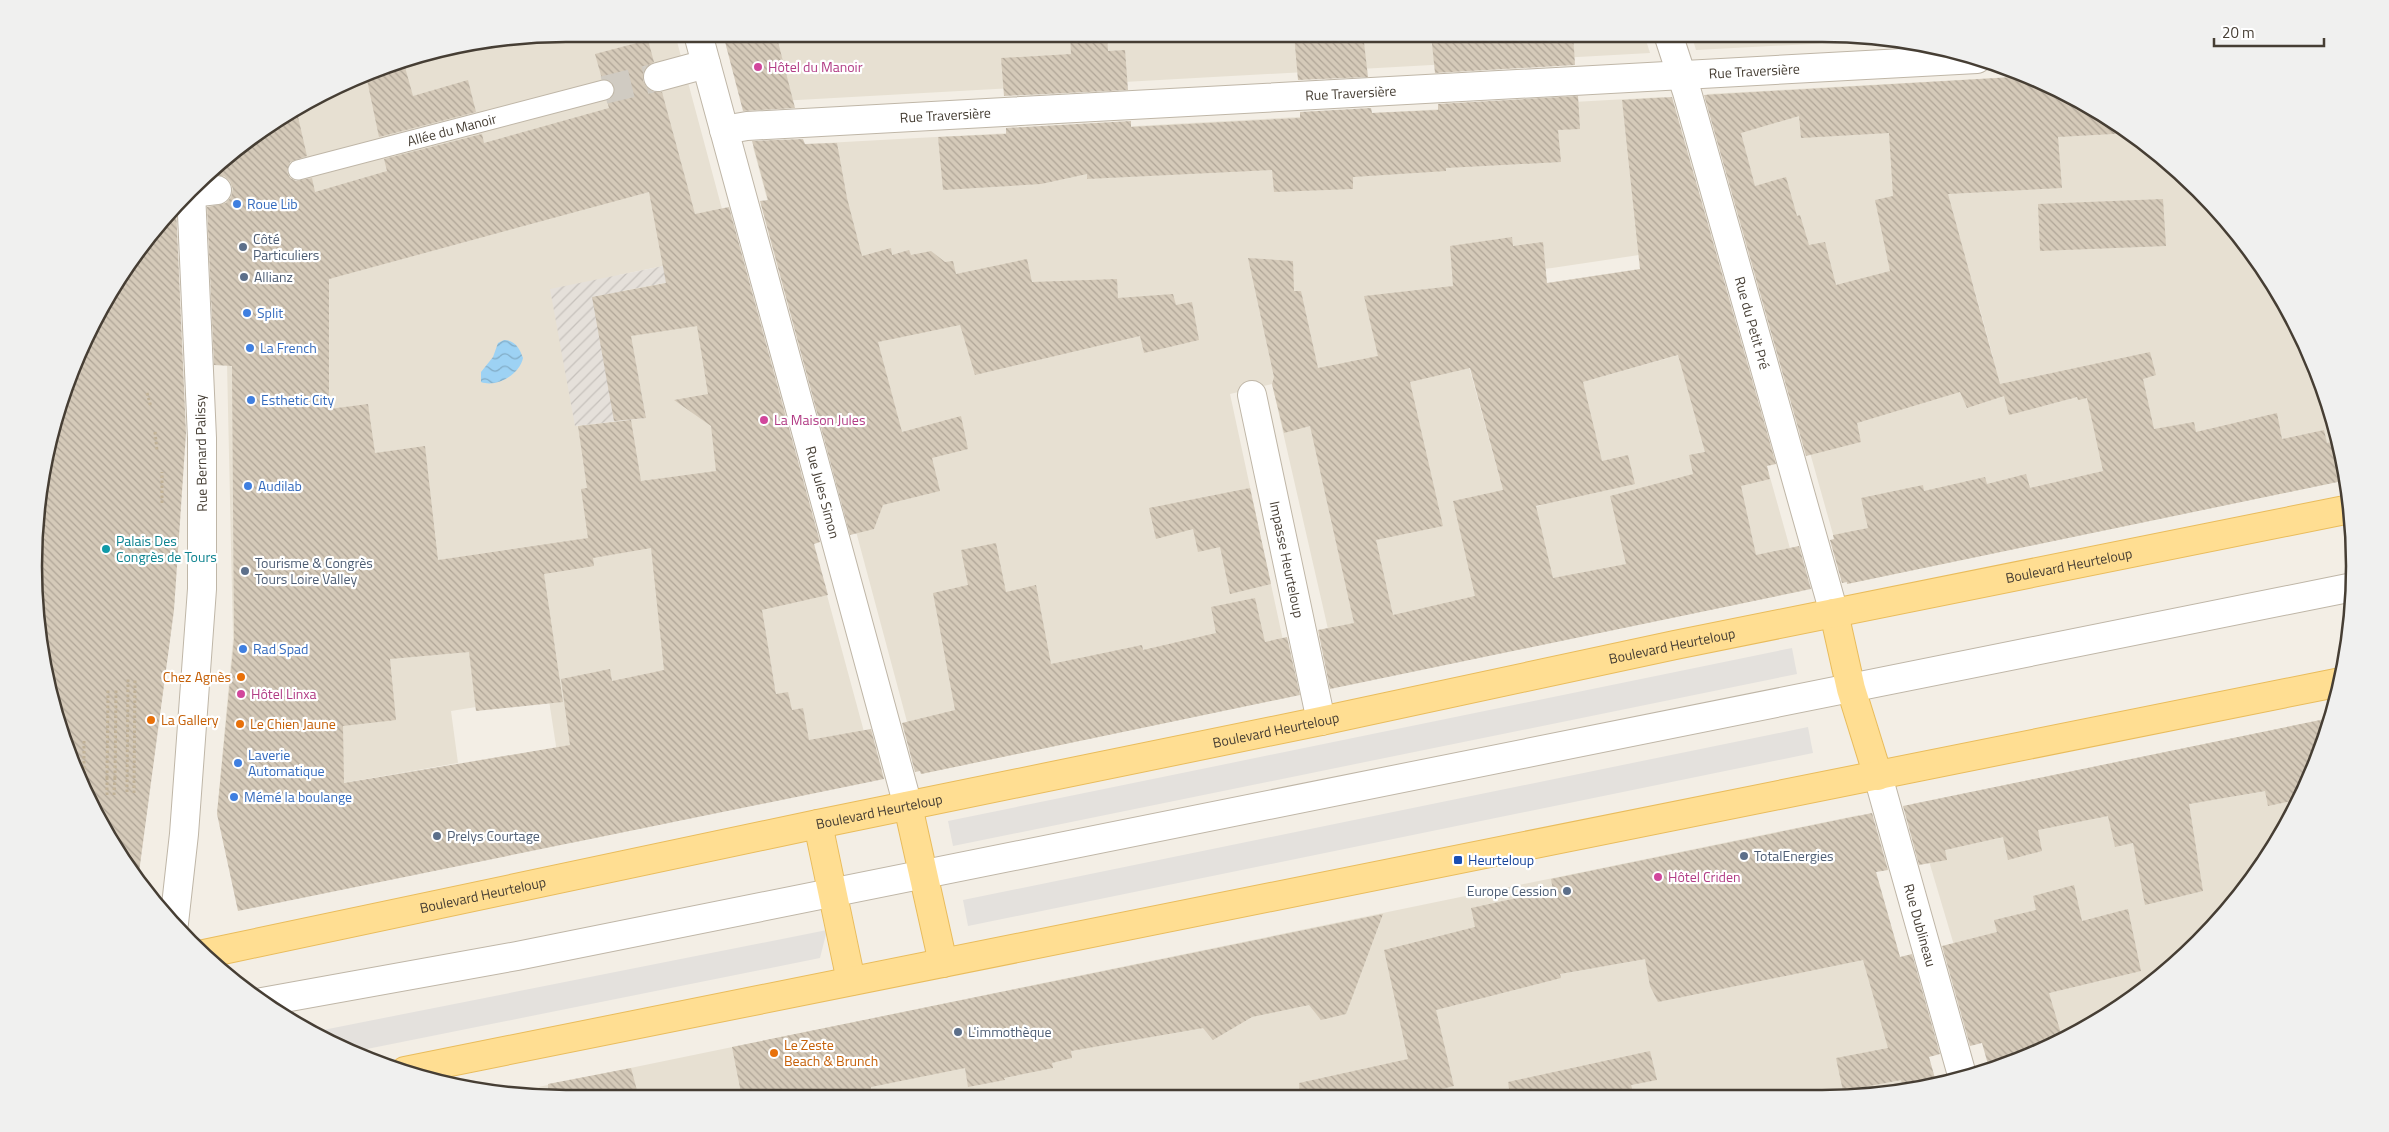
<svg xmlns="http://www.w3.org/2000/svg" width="2389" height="1132" font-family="'Titillium Web',sans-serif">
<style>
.residential{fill:#e7e0d2;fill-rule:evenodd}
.industrial{fill:url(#industrial-furrows)}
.parking{fill:#e4e1dd}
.water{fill:url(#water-waves)}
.building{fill:url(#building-back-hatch);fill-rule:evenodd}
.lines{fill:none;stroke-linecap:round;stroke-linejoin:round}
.street-tunnel{stroke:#d0cbc2;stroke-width:28;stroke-dasharray:28 14;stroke-linecap:butt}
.lane-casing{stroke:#bfb6a7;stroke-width:21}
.street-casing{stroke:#bfb6a7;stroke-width:30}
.primary-casing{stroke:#e9bc5c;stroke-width:30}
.path{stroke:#c1b297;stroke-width:3;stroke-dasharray:2.5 2.5;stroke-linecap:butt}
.lane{stroke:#fff;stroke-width:19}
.street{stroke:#fff;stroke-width:28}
.primary{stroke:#ffde92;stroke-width:28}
.hotel-dot{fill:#d1479c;stroke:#fff;stroke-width:2}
.shop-dot{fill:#3f7fe0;stroke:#fff;stroke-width:2}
.service-dot{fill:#5c6f8a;stroke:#fff;stroke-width:2}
.culture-dot{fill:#0f9aa8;stroke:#fff;stroke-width:2}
.food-dot{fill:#e8710a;stroke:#fff;stroke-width:2}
.transit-dot{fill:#1a4fb4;stroke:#fff;stroke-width:2}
.labels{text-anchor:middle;stroke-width:4.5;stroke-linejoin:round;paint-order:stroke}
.hotel-label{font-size:14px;fill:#b23c85;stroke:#fff;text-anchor:start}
.street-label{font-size:14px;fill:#463e34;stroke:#fff}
.shop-label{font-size:14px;fill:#366cbe;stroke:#fff;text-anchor:start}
.service-label{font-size:14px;fill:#4e5e75;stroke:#fff;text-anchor:start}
.culture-label{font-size:14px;fill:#0d838f;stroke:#fff;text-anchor:start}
.food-label{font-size:14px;fill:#c56008;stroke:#fff;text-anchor:start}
.transit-label{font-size:14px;fill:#164399;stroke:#fff;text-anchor:start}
.rim{fill:none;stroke:#463e34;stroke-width:2.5}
</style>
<defs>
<pattern id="industrial-furrows" width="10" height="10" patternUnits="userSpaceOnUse" patternTransform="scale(1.25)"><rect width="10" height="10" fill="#e5e0da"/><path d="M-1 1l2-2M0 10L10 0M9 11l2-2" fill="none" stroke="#c6c1bc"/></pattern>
<pattern id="water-waves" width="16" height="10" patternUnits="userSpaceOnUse" patternTransform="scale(1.25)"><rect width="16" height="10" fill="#9dd2f4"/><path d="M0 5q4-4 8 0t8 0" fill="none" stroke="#82acc6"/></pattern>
<pattern id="building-back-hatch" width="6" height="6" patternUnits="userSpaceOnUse" patternTransform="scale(1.25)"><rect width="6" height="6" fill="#d5cab9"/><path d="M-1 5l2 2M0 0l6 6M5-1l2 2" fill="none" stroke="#afa597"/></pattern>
</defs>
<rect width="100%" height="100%" fill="#f3eee5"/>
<g class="residential">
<path d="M566 34H675L722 209 663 266 619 275 575 426 646 418 622 291 702 276 821 573 870 754 795 797 768 649 642 675 673 822 571 843 546 681 476 707 451 711 458 763 297 791 217 813 233 639 224 224 214 170 242 144 300 105 395 62 462 44Z"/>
<path d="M723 34H1644L1650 53 742 103Z"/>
<path d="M1691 34H1823L1887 40 1696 50Z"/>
<path d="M2031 76 2119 124 2200 190 2266 271 2315 363 2345 462 2347 480 1847 584 1805 435 1993 357 1981 313 1973 285 1892 340 1746 229 1707 94Z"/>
<path d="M1663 97 1802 591 1341 686 1272 384 1230 394 1295 696 921 774 753 147ZM1639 255 1686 353 1583 382 1540 506 1509 512 1447 287 1453 286V279L1552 268Z"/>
<path d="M2331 718 2315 770 2245 890 2147 988 2027 1058 1959 962 1912 804Z"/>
<path d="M1859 815 1936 1082 1893 1094 566 1098 509 1093Z"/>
</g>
<path class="industrial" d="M663 266 702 276 622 291 646 418 575 426 550 289Z"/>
<g class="parking">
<path d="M1792 648 1797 674 953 846 948 821Z"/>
<path d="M1808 727 1813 753 968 926 963 900Z"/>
<path d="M827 930 820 958 352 1052 313 1032Z"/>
</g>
<path class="water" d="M504 340C515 340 520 349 523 358 520 374 497 388 481 382V372L493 357 498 343Z"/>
<g class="building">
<path d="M723 34H776L795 108 743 111Z"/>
<path d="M1070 34H1107L1108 51 1125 50 1128 90 1004 96 1001 58 1071 54Z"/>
<path d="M1294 34H1363L1368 77 1298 80Z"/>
<path d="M1431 34H1573L1575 65 1435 73Z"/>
<path d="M648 40 654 62 647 66 643 73V81L647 88 654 92H662L695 214 729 207 820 542 814 544 828 595 762 610 776 694 788 692 792 710 803 708 809 740 871 729 884 779 238 911 217 814 234 639 232 366 214 365 207 207 226 203 231 197 233 189 230 181 224 176 208 175 242 144 296 108 307 156 290 162 287 172 290 178 296 181 312 178 315 192 387 171 384 159 482 134 484 143 609 108 607 101 612 98 615 88 612 82 602 79 595 54ZM649 192 666 283 592 297 614 421 646 418 631 336 697 326 708 394 674 400 711 426 716 471 641 481 631 420 578 426 587 488 581 489 588 538 438 560 425 446 375 453 368 404 329 409V279ZM651 548 664 670 612 681 610 669 561 679 570 745 344 783 343 726 396 720 390 659 469 652 476 711 563 702 544 574 594 566 593 558Z"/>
<path d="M403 60 413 96 468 80 476 112 379 137 366 75Z"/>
<path d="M2031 76 2119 124 2131 133 2058 137 2062 188 1948 194 2000 384 2150 352 2156 375 2143 379 2154 429 2194 422 2196 432 2277 413 2282 439 2324 430 2327 443 2338 440 2345 462 2347 480 1847 584V582L1842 583 1830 540 1834 539 1833 535 1868 528 1861 498 1923 485 1924 491 1985 477 1987 484 2026 474 2030 488 2103 471 2087 398 2078 400 2077 397 2009 415 2004 396 1967 408 1960 392 1857 423 1861 442 1806 456 1704 95ZM1799 116 1801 138 1889 133 1893 196 1875 200 1890 271 1836 285 1825 242 1809 245 1800 215 1797 216 1786 177 1755 186 1741 133Z"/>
<path d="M1578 96 1580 129 1558 130 1561 162 1446 168V171L1353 177V189L1274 192 1272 170 1087 179V174L1041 184 943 190 938 137 1006 134V128L1131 121V127L1300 118V112L1371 108 1372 113 1438 110V104Z"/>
<path d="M1672 97 1776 464 1767 466 1770 479 1741 486 1756 555 1799 546 1811 589 1330 689 1318 630 1354 623 1310 426 1284 433 1272 384 1274 377 1248 258 1293 261 1294 291H1301L1318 368 1378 356 1364 296 1453 286 1450 246 1512 237 1513 246 1543 242 1547 283 1640 269 1622 100ZM1678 355 1705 452 1689 455 1693 474 1610 496 1626 564 1553 578 1536 506 1635 484 1628 455 1602 461 1583 382ZM1470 368 1503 490 1453 501 1475 596 1393 615 1376 540 1443 526 1410 382Z"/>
<path d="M803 139 805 144 837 143 847 198 862 256 891 248 892 255 909 250 911 255 931 251 945 262 953 261 956 274 1027 259 1032 282 1117 279 1118 298 1173 294 1176 305 1192 302 1199 340 1144 353 1140 336 975 375 960 325 878 342 902 432 961 416 968 449 932 458 940 491 883 505 874 529 850 535 760 201 768 200 752 141Z"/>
<path d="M2163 199 2166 246 2040 251 2038 204Z"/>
<path d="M176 206 186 433 174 610 138 880 89 802 62 737 38 635 35 531 44 462 74 363 105 300 166 215Z"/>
<path d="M1250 488 1271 584 1230 594 1220 547 1198 552 1193 529 1156 539 1149 508Z"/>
<path d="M996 543 1006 592 1036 585 1051 664 1142 645 1143 650 1216 633 1211 607 1255 598 1265 642 1287 637 1300 695 921 774 920 771 915 772 902 723 955 710 933 593 968 585 961 550Z"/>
<path d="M2330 718 2315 770 2297 800 2268 806 2265 791 2189 804 2203 891 2145 905 2133 843 2115 847 2108 816 2038 830 2042 851 2008 860 2003 837 1945 850 1947 860 1919 865 1903 806Z"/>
<path d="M1872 813 1888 870 1876 872 1900 957 1912 954 1940 1054 1929 1057 1936 1082 1904 1091 1901 1080 1843 1091 1836 1058 1888 1048 1863 960 1658 1002 1650 986 1645 959 1560 974 1561 978 1436 1010 1454 1086 1417 1095 1300 1096 1299 1083 1408 1059 1384 950 1475 927 1471 908 1553 890 1551 879Z"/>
<path d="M2074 885 2082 921 2128 909 2141 971 2049 993 2062 1037 2027 1058 1989 1068 1982 1043 1970 1046 1942 946 1997 932 1994 920 2036 910 2033 896Z"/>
<path d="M1383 914 1346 1014 1321 1020 1309 1005 1252 1017 1213 1040 1203 1028 1071 1051 1072 1058 1052 1063 1053 1068 1004 1078 1005 1080 968 1087 965 1068 871 1087 870 1092 849 1097 742 1098 732 1047Z"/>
<path d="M1650 1051 1657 1080 1631 1085 1634 1095H1510L1508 1082Z"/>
<path d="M631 1068 639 1098 549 1097 548 1084Z"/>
</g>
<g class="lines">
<path class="street-tunnel" d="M604 90 658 77"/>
<defs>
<g id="lane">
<path id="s1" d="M298 170 604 90"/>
</g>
<g id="street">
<path id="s2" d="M698 34 908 806"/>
<path id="s3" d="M1668 34 1687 92 1834 613"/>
<path d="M658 77 706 64"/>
<path id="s4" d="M724 130 747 126 1977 59"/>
<path d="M191 193 217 190"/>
<path id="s5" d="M1252 395 1321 721"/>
<path id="s6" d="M1878 776 1962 1075"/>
<path d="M174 923 184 834 202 589V438L191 192"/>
<path d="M262 1002 517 956 2353 587"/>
</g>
<g id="primary">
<path d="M1834 613 1851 689 1878 776"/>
<path d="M908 806 943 963"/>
<path d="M818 824 851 981"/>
<path id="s7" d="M204 954 818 824 1321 721 1675 645 2350 509"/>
<path d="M405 1071 2341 682"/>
</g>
</defs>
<use href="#lane" class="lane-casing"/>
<use href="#street" class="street-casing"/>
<use href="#primary" class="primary-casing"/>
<g class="path">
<path d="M147 393 151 407"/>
<path d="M155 432 157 450"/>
<path d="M162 503V472"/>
<path d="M51 669 52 696"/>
<path d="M84 741V775"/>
<path d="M107 778 108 688"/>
<path d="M115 778 116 688"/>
<path d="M127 792 128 678"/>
<path d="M134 793 135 679"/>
<path d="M107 795V777"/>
<path d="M114 795 115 775"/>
</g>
<use href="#lane" class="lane"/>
<use href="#street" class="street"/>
<use href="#primary" class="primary"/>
</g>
<g class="hotel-dot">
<circle cx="758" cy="67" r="5"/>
<circle cx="764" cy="420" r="5"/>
<circle cx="241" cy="694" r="5"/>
<circle cx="1658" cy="877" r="5"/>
</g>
<g class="shop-dot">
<circle cx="237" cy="204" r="5"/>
<circle cx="247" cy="313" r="5"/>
<circle cx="250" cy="348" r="5"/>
<circle cx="251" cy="400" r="5"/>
<circle cx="248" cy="486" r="5"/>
<circle cx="243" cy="649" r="5"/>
<circle cx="238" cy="763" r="5"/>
<circle cx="234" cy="797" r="5"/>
</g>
<g class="service-dot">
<circle cx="243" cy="247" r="5"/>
<circle cx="244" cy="277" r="5"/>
<circle cx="245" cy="571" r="5"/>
<circle cx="437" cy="836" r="5"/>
<circle cx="1744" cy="856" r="5"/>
<circle cx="1567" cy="891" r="5"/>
<circle cx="958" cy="1032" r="5"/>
</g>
<circle class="culture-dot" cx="106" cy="549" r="5"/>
<g class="food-dot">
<circle cx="241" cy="677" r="5"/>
<circle cx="151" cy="720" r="5"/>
<circle cx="240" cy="724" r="5"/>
<circle cx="774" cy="1053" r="5"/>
</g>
<rect class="transit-dot" x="1453" y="855" width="10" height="10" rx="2.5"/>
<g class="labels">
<g class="hotel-label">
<text x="768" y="72">Hôtel du Manoir</text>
<text x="774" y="425">La Maison Jules</text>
<text x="251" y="699">Hôtel Linxa</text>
<text x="1668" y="882">Hôtel Criden</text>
</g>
<g class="street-label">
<text dy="5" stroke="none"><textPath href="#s4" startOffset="1032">Rue Traversière</textPath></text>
<text dy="5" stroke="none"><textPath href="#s4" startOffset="628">Rue Traversière</textPath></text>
<text dy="5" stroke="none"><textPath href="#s4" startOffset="222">Rue Traversière</textPath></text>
<text dy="5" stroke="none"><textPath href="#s1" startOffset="159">Allée du Manoir</textPath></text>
<text dy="5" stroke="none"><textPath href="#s3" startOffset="301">Rue du Petit Pré</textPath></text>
<text transform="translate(201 453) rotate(-91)" y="5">Rue Bernard Palissy</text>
<text dy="5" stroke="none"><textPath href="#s2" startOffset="475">Rue Jules Simon</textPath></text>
<text dy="5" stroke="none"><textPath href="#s5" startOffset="168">Impasse Heurteloup</textPath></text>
<text dy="5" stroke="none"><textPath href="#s7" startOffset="1905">Boulevard Heurteloup</textPath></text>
<text dy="5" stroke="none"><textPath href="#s7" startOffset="1500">Boulevard Heurteloup</textPath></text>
<text dy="5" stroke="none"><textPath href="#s7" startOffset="1095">Boulevard Heurteloup</textPath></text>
<text dy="5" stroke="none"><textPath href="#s7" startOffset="690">Boulevard Heurteloup</textPath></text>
<text dy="5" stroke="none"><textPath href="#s7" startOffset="285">Boulevard Heurteloup</textPath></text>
<text dy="5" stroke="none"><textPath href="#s6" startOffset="155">Rue Dublineau</textPath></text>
</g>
<g class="shop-label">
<text x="247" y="209">Roue Lib</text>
<text x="257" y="318">Split</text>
<text x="260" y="353">La French</text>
<text x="261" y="405">Esthetic City</text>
<text x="258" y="491">Audilab</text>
<text x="253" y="654">Rad Spad</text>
<text x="248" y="760">Laverie<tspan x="248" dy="16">Automatique</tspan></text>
<text x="244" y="802">Mémé la boulange</text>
</g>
<g class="service-label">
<text x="253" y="244">Côté<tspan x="253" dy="16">Particuliers</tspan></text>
<text x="254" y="282">Allianz</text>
<text x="255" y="568">Tourisme &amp; Congrès<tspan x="255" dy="16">Tours Loire Valley</tspan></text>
<text x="447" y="841">Prelys Courtage</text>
<text x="1754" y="861">TotalEnergies</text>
<text x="1557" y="896" text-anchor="end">Europe Cession</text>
<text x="968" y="1037">L'immothèque</text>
</g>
<g class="culture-label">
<text x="116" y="546">Palais Des<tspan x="116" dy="16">Congrès de Tours</tspan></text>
</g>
<g class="food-label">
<text x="231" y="682" text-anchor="end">Chez Agnès</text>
<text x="161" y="725">La Gallery</text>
<text x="250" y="729">Le Chien Jaune</text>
<text x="784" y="1050">Le Zeste<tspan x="784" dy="16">Beach &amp; Brunch</tspan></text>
</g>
<g class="transit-label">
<text x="1468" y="865">Heurteloup</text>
</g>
</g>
<path d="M0 0H2389V1132H0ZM566 42H1822A524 524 0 0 1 2346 566V566A524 524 0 0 1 1822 1090H566A524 524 0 0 1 42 566V566A524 524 0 0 1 566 42Z" fill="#f0f0ef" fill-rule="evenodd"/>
<path class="rim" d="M566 42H1822A524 524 0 0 1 2346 566V566A524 524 0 0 1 1822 1090H566A524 524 0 0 1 42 566V566A524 524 0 0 1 566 42Z"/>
<path d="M2214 38v8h110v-8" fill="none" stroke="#463e34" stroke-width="2.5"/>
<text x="2222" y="38" font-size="15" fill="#463e34" stroke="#ffffff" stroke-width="4" paint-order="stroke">20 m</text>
</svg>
